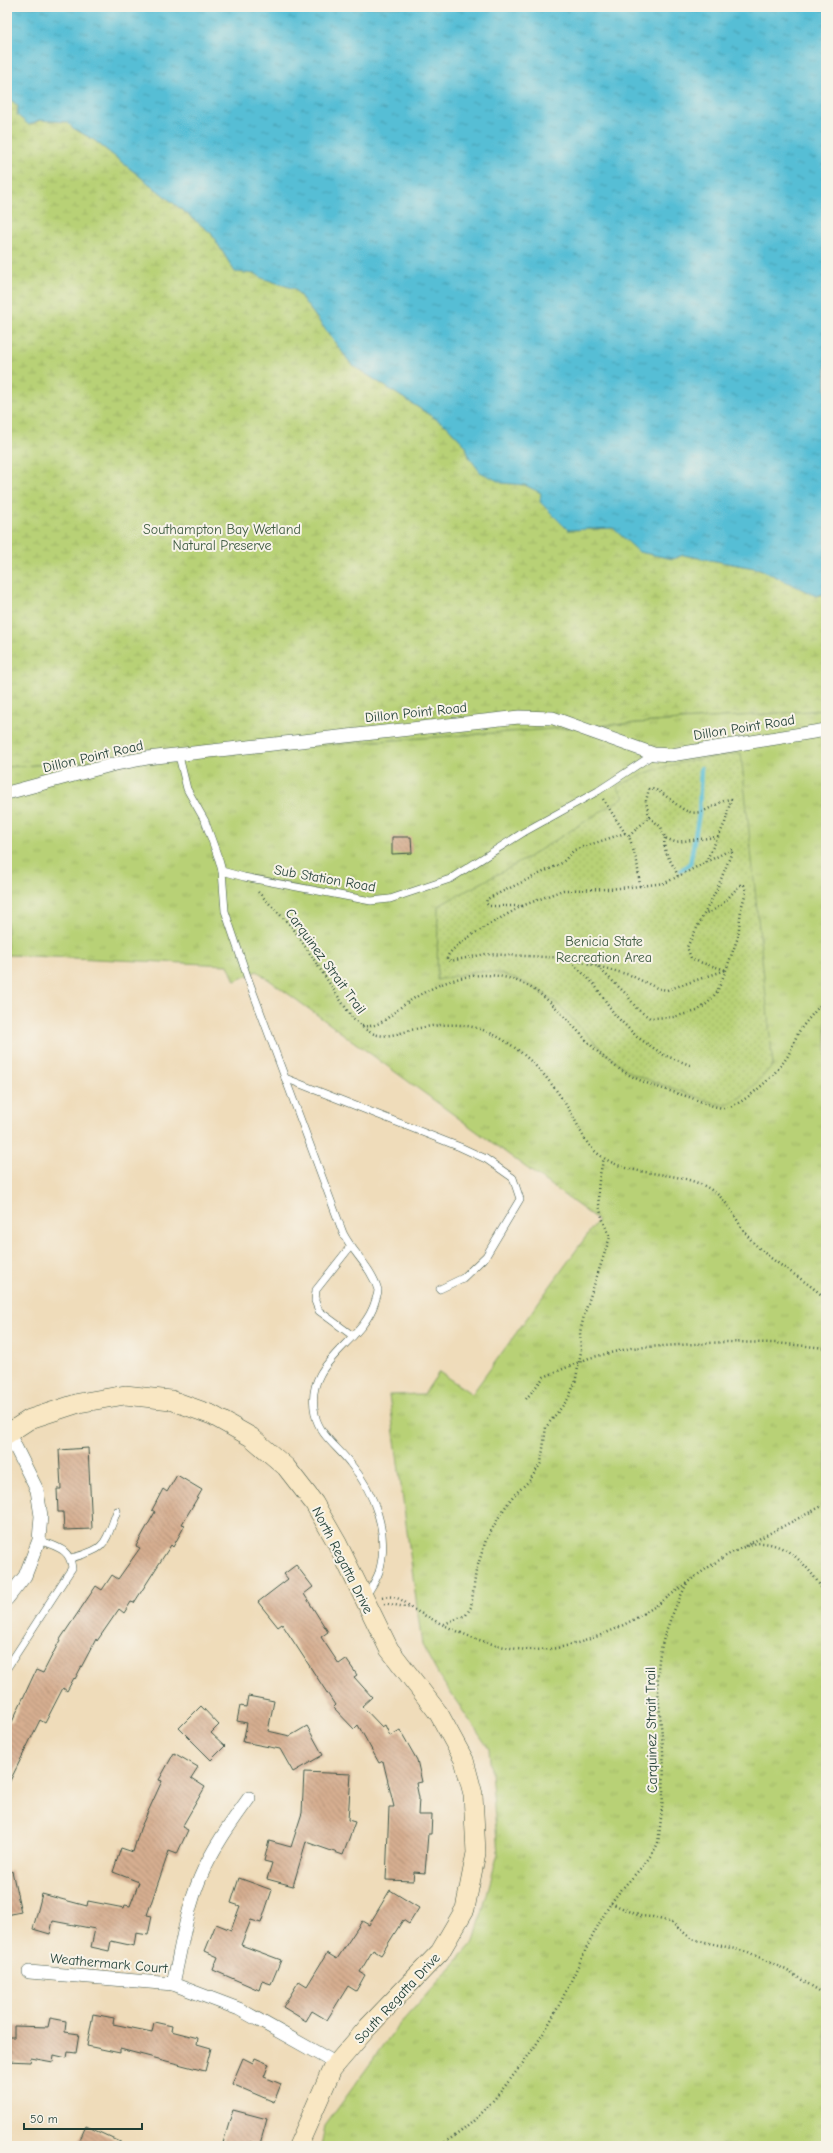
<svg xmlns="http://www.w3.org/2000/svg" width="833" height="2153" font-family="'Comic Neue',sans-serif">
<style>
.wetland{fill:url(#wetland-marsh);stroke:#6c8755}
.park{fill:url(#park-tufts);stroke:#6c8755}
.garden{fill:url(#garden-dots);stroke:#6c8755}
.water{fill:url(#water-ripples);stroke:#3b7e84}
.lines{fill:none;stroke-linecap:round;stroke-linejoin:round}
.stream{stroke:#57bed5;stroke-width:4.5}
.building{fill:url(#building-back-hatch)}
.lane-casing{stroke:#3e5548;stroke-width:8}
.street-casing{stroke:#3e5548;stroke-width:14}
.secondary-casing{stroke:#3e5548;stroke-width:20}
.path{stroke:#3e5548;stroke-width:2.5;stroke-dasharray:1 3;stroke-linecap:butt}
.lane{stroke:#fff;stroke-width:7}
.street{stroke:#fff;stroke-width:13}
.secondary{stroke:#f9e7c3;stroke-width:19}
.labels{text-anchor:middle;stroke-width:4;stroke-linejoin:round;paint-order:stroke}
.park-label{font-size:14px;fill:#3e5b41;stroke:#f7f3e8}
.street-label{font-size:14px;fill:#1f3d34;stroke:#f7f3e8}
</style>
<defs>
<pattern id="wetland-marsh" width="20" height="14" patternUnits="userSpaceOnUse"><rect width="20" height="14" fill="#b8d176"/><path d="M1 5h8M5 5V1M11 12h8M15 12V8" fill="none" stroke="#9eb467"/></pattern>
<pattern id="park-tufts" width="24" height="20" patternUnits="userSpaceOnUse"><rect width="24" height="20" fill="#b8d176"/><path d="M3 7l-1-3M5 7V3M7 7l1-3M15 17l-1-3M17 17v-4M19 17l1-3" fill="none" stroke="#9eb467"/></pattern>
<pattern id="garden-dots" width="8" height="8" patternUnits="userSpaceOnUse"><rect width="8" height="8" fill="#b8d176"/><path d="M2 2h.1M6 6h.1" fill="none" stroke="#9eb467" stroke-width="1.8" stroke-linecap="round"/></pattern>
<pattern id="water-ripples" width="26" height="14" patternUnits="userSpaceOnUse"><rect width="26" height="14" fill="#57bed5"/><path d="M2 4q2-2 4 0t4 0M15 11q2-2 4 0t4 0" fill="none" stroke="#479cae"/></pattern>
<pattern id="building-back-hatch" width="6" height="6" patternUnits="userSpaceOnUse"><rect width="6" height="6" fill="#d6ae90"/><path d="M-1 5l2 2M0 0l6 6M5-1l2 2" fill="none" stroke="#ad8f76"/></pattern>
</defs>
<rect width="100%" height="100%" fill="#f7f3e8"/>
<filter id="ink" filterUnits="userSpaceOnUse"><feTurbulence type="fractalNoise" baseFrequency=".025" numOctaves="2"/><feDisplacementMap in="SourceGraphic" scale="8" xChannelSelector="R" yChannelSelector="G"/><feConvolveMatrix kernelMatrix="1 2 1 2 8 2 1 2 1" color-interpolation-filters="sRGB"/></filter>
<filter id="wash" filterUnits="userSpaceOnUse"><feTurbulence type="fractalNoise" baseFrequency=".012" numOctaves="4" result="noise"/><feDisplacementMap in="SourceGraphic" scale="16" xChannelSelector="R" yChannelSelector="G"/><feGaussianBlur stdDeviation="0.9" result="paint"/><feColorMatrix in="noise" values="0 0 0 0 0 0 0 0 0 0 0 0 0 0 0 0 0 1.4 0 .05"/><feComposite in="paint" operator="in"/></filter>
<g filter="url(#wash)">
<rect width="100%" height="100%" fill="#efdcba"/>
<path class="wetland" d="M7 97 18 106 29 125 41 120 67 122 73 128 94 140 211 233 235 272 256 274 262 278 295 289 352 365 447 426 466 446 469 457 502 483 525 485 542 493 568 530 613 528 640 552 673 559 683 555 760 569 816 596 826 594V710L7 767Z"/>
<path class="park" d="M826 710V2146H321L325 2126 396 2028 474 1942 498 1853 489 1749 439 1676 422 1645 389 1395 424 1394 439 1372 472 1394 598 1220 257 971 235 981 228 965 7 955V767Z"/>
<path class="garden" d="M741 753 773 1065C758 1080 740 1107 717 1104L632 1074 603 1051 559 1005 539 990 517 979 498 973 477 971 437 980 438 906 524 860 624 797 617 787C660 763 693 760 741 753Z"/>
<path class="water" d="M7 7H826V593L816 596 760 569 683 555 673 559 639 552 613 528 568 530 540 502 541 493 525 485 502 483 480 472 469 457 466 446 447 426 352 365 295 289 262 278 256 274 235 272 211 233 94 140 73 128 67 122 39 120 29 125 17 115 18 106 7 96Z"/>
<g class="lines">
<path class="stream" d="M681 870 690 864 699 814 701 768"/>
</g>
<g id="blocks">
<g class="building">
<path d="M392 837H411L412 853 392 854Z"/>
<path d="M88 1448 92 1529 64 1530 63 1512H58L57 1489H61L59 1450Z"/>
<path d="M177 1475 202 1490 182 1524 185 1525 173 1547 171 1545 134 1603 131 1602 124 1613 119 1609 97 1641 96 1639 75 1679 74 1678 67 1691 63 1688 45 1723 40 1720 7 1787V1720L12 1722 36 1670 43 1673 61 1638 96 1586 102 1590 112 1575 118 1579 140 1548 136 1546 155 1512 152 1510 163 1489 167 1492Z"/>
<path d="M296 1565 313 1587 304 1594 328 1632 321 1637 339 1664 346 1659 357 1675 354 1677 372 1697 362 1706 382 1727 385 1725 390 1736 400 1730 417 1760 422 1782 416 1783 419 1798 418 1815H432L431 1834H428L425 1873 414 1872 413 1881 386 1880 389 1807H394L383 1761 379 1763 358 1725 354 1729 333 1707 335 1705 282 1624 278 1627 258 1602 288 1579 284 1574Z"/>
<path d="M248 1696 274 1701 268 1731 290 1736 307 1726 323 1755 293 1772 280 1749 243 1742 247 1723 237 1721 240 1706 246 1707Z"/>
<path d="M201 1706 219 1725 211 1733 225 1746 211 1760 179 1728Z"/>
<path d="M174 1753 198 1767 191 1778 205 1787 182 1827 188 1830 177 1854 169 1851 147 1915 152 1916 148 1935 136 1933 134 1946 111 1941 109 1951 91 1947 95 1929 53 1921 50 1934 33 1929 42 1894 87 1906 88 1901 124 1908 125 1905 130 1906 139 1882 113 1872 121 1848 133 1852 140 1829 162 1781 159 1780Z"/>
<path d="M304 1772 351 1774 348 1820 355 1822 343 1855 306 1842 293 1886 267 1879 272 1863 264 1861 269 1841 291 1847 302 1813Z"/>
<path d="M12 1871 21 1912 7 1915V1872Z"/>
<path d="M239 1878 272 1890 261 1923 251 1920 241 1945 281 1960 271 1984 262 1981 259 1990 213 1970 218 1957 205 1951 216 1924 231 1930 240 1906 231 1903Z"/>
<path d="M390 1890 419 1908 409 1924 403 1920 381 1955 373 1950 360 1972 365 1975 356 1991 348 1986 327 2020 312 2011 306 2021 283 2007 299 1981 307 1986 327 1953 337 1959 362 1921 369 1925Z"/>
<path d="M93 2014 114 2018 113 2024 152 2032 154 2022 172 2026 171 2031 198 2038 197 2044 211 2048 205 2071 120 2049V2053L87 2046Z"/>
<path d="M50 2018 66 2021 65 2032 79 2034 76 2053 68 2052 67 2058 54 2055 53 2062 31 2058 30 2062 7 2061V2037H14V2026L48 2027Z"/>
<path d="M243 2058 253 2063 255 2058 269 2064 264 2077 281 2084 274 2102 232 2084Z"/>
<path d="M233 2110 267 2119 260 2144 250 2142 248 2146H234L223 2143Z"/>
<path d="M86 2126 129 2146H77Z"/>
</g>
</g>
</g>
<g filter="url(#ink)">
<use href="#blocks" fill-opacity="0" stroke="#3e5548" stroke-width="1"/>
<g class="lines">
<defs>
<g id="lane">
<path d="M179 756 187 789 205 821 219 860 222 871 225 911 247 976 343 1233C353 1253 372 1268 378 1290 378 1294 376 1298 375 1302 362 1345 303 1360 315 1414 319 1435 338 1447 350 1463 375 1493 390 1534 379 1572 376 1581 370 1589 366 1596"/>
<path d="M222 871 244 877 371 901 390 899 450 879 524 832 598 791 654 754"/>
<path d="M285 1078 460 1147 486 1159 513 1178 520 1199 486 1256 463 1278 440 1289"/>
<path d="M350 1247 316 1290 315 1301 319 1311 353 1336"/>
<path d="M71 1558C107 1549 104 1545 117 1511"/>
<path d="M7 1668 72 1568C70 1548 56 1547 39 1540"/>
</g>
<g id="street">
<path d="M7 793 115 764 147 758 519 717 553 718 654 754 671 755 826 730"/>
<path d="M7 1430 37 1490 41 1516 39 1540 25 1576 7 1599"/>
<path d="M29 1972 173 1984 239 2009 337 2064"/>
<path d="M173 1984C181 1949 186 1912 200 1878 212 1849 231 1823 249 1798"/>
</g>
<path id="secondary" d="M7 1434 30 1419 79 1403 125 1395 171 1400 212 1415 251 1437 286 1467 314 1503 337 1543 389 1649 439 1714 464 1760 473 1794 476 1853 465 1909 440 1952 368 2027 332 2069 298 2146"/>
</defs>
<use href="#lane" class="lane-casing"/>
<use href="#street" class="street-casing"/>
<use href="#secondary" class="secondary-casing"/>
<g class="path">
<path d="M603 799 625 833 629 836 637 862 640 886 665 883 732 849V852L717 889 687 947 691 958 699 962 726 970"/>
<path d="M649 817 646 801 649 789C661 787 677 809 690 812 705 816 718 800 731 799L725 823 705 863"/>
<path d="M625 833 574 850 562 863 487 899 486 903 489 906H522C509 914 447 945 447 959L451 961 486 954 567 958 630 975 657 988 667 990 726 970"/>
<path d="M629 836 649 817 661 827 665 838 675 842 717 837"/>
<path d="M665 838C661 852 674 863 678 877"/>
<path d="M258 892 293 928 353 1019C360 1025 368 1033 378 1035 388 1037 401 1033 411 1030 436 1024 463 1021 488 1032 524 1048 551 1079 571 1113 579 1126 584 1143 597 1153 631 1181 678 1167 713 1191 731 1203 738 1226 752 1241 772 1263 804 1278 826 1299"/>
<path d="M522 906 563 890 609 889 640 886"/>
<path d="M568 959 594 984 615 1015 637 1037 664 1055 690 1065"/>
<path d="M598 967 627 995 637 1009 650 1018 673 1017 697 1011 708 1003 717 992 726 970 738 937 741 909 746 892 744 885H740C728 897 722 909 705 913"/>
<path d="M362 1026C379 1028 388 1017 401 1007 432 985 469 968 508 978 545 988 566 1020 592 1046 623 1078 647 1084 689 1097 700 1101 712 1107 724 1108 742 1107 775 1075 785 1060 792 1051 794 1039 800 1030 808 1019 817 1009 826 999"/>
<path d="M526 1399 544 1377 589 1358 631 1348 725 1342 776 1343 826 1348"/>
<path d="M745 1546 826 1504"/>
<path d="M382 1597C394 1595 403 1599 411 1608 459 1634 510 1660 566 1646 596 1639 625 1626 651 1609 678 1592 731 1543 762 1543 776 1544 786 1549 797 1558 810 1570 818 1581 826 1596"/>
<path d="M384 1603 411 1608"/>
<path d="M444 1624 466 1615 471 1607 476 1571 486 1540 500 1515 513 1496 530 1480 541 1463 546 1427 568 1399 575 1383 581 1352 580 1332 585 1312 610 1237C596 1207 595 1190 604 1158"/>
<path d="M611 1903 640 1916 653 1917 672 1923 692 1939 748 1952 786 1970 826 1995"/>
<path d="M437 2146C465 2133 487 2109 505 2086 520 2067 535 2048 547 2027 570 1988 585 1946 608 1908 622 1884 647 1867 658 1843 662 1813 665 1782 663 1752 662 1721 655 1690 659 1660 663 1632 675 1608 687 1583"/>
</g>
<use href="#lane" class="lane"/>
<use href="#street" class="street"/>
<use href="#secondary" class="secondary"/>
</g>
</g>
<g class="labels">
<g class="park-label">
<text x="222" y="534">Southampton Bay Wetland<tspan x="222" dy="16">Natural Preserve</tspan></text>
<text x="604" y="946">Benicia State<tspan x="604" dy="16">Recreation Area</tspan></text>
</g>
<g class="street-label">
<text transform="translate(416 712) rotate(-6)" y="5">Dillon Point Road</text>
<text transform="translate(744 727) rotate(-9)" y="5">Dillon Point Road</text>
<text transform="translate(93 756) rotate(-13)" y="5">Dillon Point Road</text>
<text transform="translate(325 878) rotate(10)" y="5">Sub Station Road</text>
<text transform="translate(326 961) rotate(54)" y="5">Carquinez Strait Trail</text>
<text transform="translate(343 1560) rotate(63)" y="5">North Regatta Drive</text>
<text transform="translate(651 1730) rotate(-91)" y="5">Carquinez Strait Trail</text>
<text transform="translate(109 1963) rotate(5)" y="5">Weathermark Court</text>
<text transform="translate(397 1998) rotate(-47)" y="5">South Regatta Drive</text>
</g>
</g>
<rect width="833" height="2153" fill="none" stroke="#f7f3e8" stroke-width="24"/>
<path d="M24 2123v6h118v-6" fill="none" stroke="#1f3d34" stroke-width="2"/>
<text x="30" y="2123" font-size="12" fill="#1f3d34" stroke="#f7f3e8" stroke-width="3" paint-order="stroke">50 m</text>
</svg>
